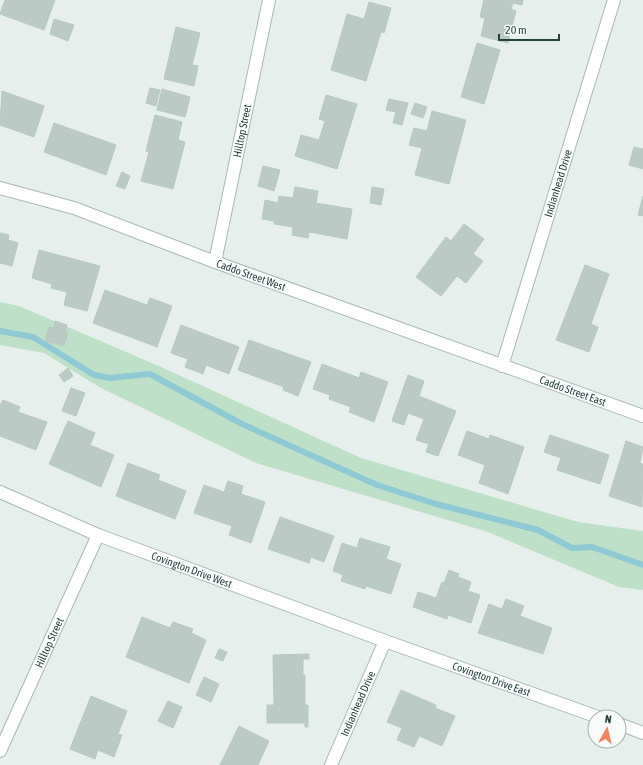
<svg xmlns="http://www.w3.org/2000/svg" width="643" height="765" font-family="'Asap Condensed',sans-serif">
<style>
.green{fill:#bfe0c8}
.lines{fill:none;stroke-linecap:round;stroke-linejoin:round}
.stream{stroke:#8ec9d4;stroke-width:6}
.building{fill:#bbcac4;stroke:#b8c9c2}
.minor-casing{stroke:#a8b8b2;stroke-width:14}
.minor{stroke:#fff;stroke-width:12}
.labels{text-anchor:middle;stroke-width:3;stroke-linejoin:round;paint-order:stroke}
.street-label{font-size:11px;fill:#24423a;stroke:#f7fbf9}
</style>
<rect width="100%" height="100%" fill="#e6efeb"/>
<path class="green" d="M0 302 19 306 161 367 361 458 578 522 643 531V590L619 587 488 532 256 463 99 387 44 353 0 345Z"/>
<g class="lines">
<path class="stream" d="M0 331 33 337 94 375 110 378 150 374 242 424 377 485 436 504 538 530 572 548 592 547 643 565"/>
</g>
<g class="building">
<path d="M5 0H55L44 30 0 14Z"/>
<path d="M484 0H523L522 5 513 3 511 9 516 11 508 43 481 36 485 18 480 17Z"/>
<path d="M369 2 391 8 384 33 381 32 366 81 331 70 347 14 364 19Z"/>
<path d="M54 19 74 25 68 41 50 34Z"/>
<path d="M176 27 200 33 192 65 198 66 194 86 164 79Z"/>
<path d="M477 43 500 50 484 104 461 97Z"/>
<path d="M150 88 160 90 156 106 146 103Z"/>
<path d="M162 89 190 97 185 117 157 110Z"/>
<path d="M2 91 44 106 34 137 0 125Z"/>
<path d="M326 95 357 104 337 169 295 156 301 135 319 140 325 121 319 119Z"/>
<path d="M389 99 408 103 402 125 393 123 396 112 386 110Z"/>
<path d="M415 103 427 107 423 118 411 114Z"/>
<path d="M432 111 466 120 449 184 415 175 422 148 409 145 414 128 427 131Z"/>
<path d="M155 115 182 122 178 140 185 142 173 189 141 181 149 152 146 151Z"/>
<path d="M54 123 116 145 106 175 44 152Z"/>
<path d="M634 147 643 149V169L629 165Z"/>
<path d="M263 166 280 170 274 191 258 186Z"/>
<path d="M122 172 130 176 125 189 116 186Z"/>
<path d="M295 187 318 191 316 203 352 209 347 239 309 232 308 238 292 235 293 227 274 224V221L262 219 265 200 278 203 279 196 293 198Z"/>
<path d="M372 187 384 189 381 205 370 203Z"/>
<path d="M643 196V216L638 215Z"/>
<path d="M464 224 484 239 473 254 483 261 466 283 457 276 441 296 416 277 446 237 451 241Z"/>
<path d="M0 233 9 235 8 240 18 243 12 266 0 263Z"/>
<path d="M39 250 100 266 87 311 64 305 67 292 51 288 52 284 32 278Z"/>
<path d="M585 265 609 274 591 324 598 327 589 352 556 340Z"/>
<path d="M105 290 147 305 150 298 172 306 157 347 93 323Z"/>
<path d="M55 321 67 325 65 332H68L64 346 45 341 49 327 53 328Z"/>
<path d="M181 325 239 347 229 374 206 365 203 374 185 367 188 359 171 353Z"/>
<path d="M249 340 311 362 298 396 283 390 284 387 238 370Z"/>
<path d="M322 364 359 378 361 372 388 382 374 422 349 412 351 407 329 399 330 395 313 389Z"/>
<path d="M68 368 73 376 64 382 59 375Z"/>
<path d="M408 375 424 381 419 396 456 411 438 456 426 452 429 444 416 440 424 419 408 413 404 425 392 421Z"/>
<path d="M71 388 85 393 76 416 62 411Z"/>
<path d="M3 400 20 407 18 412 47 422 36 450 0 436V405Z"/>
<path d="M68 421 95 433 90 445 114 455 101 487 49 464Z"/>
<path d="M467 431 489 439 490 435 524 447 508 494 479 483 485 465 458 455Z"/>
<path d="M550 435 609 455 600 484 557 470 561 458 544 452Z"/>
<path d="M626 441 643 447 640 463 643 464 642 507 609 496Z"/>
<path d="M128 463 160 475 158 480 186 491 175 519 116 496Z"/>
<path d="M228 481 243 486 241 494 265 502 251 543 229 535 232 526 194 513 204 485 224 492Z"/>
<path d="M280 517 334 536 324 562 311 557 309 563 268 549Z"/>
<path d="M360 538 390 547 386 559 401 564 391 594 366 586 365 589 341 581 343 575 333 571 342 543 357 548Z"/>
<path d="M449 570 459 574 458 577 471 582 468 591 480 595 471 623 448 615 447 619 413 607 418 592 436 598 442 582 444 583Z"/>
<path d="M506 599 524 606 520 616 552 628 543 654 478 633 489 604 502 609Z"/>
<path d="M142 617 170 628 173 622 193 629 191 633 206 640 189 683 126 657Z"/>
<path d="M219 649 227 652 223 661 215 658Z"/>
<path d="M309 654V659H303V675H305V705H308V727H305V723H267V705H274L273 655Z"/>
<path d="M204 677 219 684 211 702 196 695Z"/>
<path d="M401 690 436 705 435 708 455 716 442 746 419 736 414 747 397 740 402 728 387 722Z"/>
<path d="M91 696 127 711 118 734 122 735 114 757 98 750 95 759 70 749Z"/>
<path d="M168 701 182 707 173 728 158 721Z"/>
<path d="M239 726 269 741 258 765H220Z"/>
</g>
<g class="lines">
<defs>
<g id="minor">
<path id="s1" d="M0 188 74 208 215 262 643 416"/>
<path id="s2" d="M215 262 269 0"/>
<path id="s3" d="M502 366 614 0"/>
<path id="s4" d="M0 492 98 535 385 641 598 717"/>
<path d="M619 724 643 733"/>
<path id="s5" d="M0 751 98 535"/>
<path id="s6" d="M331 765 385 641"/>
</g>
</defs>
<use href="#minor" class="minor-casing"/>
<use href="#minor" class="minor"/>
</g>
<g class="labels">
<g class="street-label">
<text dy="4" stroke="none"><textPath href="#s2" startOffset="134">Hilltop Street</textPath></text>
<text dy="4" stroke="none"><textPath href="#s3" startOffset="191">Indianhead Drive</textPath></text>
<text dy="4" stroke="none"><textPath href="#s1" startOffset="266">Caddo Street West</textPath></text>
<text dy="4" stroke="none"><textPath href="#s1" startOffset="608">Caddo Street East</textPath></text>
<text dy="4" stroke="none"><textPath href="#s4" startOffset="207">Covington Drive West</textPath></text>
<text dy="4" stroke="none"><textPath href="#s5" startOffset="119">Hilltop Street</textPath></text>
<text dy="4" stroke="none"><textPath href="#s4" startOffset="526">Covington Drive East</textPath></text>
<text dy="4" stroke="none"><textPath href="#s6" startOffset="67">Indianhead Drive</textPath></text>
</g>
</g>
<g transform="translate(607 729) rotate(8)"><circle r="19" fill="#f7fbf9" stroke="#a3b1ad"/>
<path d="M0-3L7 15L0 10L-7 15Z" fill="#f4845f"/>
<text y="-6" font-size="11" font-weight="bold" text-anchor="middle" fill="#24423a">N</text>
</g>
<path d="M499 34v6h60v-6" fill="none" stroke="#24423a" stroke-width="2"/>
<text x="505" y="34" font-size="12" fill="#24423a" stroke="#f7fbf9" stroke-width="3" paint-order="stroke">20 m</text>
</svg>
